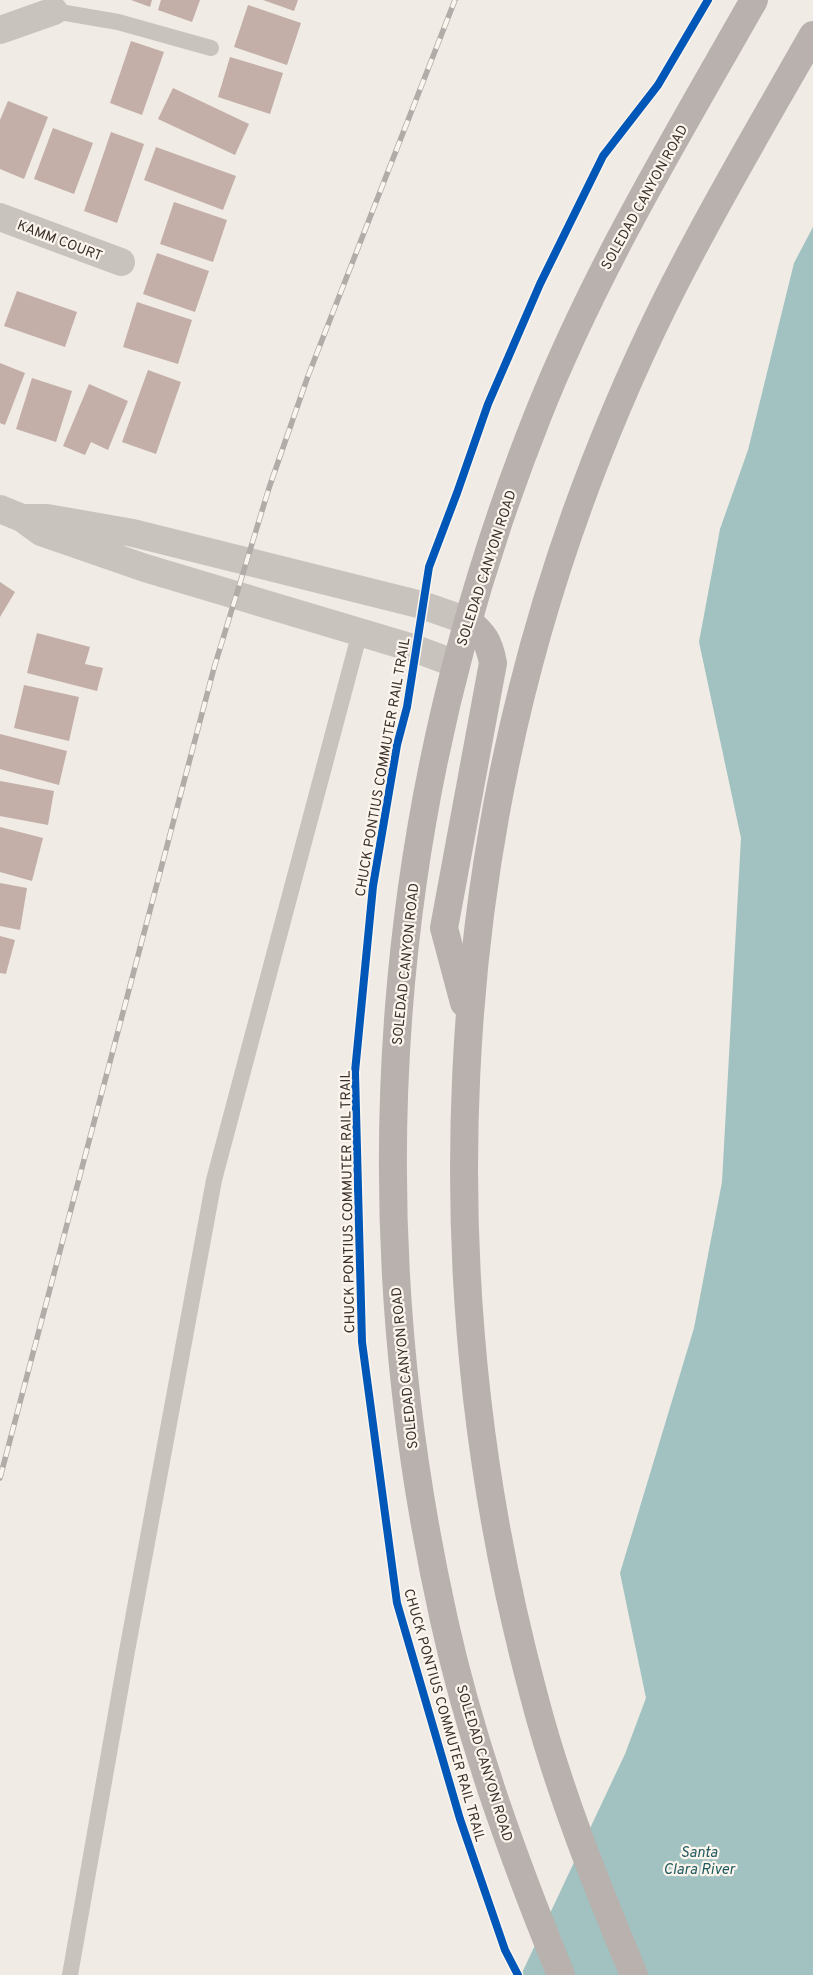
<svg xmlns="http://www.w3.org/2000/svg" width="813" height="1975" font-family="Overpass,sans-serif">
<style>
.water{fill:#a1c2c1}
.building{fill:#c3afa7}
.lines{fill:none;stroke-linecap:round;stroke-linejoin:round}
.service{stroke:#c9c3be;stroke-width:16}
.minor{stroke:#c9c3be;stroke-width:28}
.primary{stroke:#b8b1ad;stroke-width:28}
.rail-casing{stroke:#b1aca8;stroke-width:5.5}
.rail{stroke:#fbf5ee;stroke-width:4;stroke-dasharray:11;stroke-linecap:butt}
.cycleway-casing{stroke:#fbf5ee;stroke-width:11}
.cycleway{stroke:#0057b8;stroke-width:8}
.labels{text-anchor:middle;stroke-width:4.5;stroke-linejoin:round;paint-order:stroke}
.street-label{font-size:14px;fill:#3b302b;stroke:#fbf5ee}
.water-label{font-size:15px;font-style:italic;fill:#1f5a5e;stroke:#fbf5ee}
</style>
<rect width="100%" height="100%" fill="#f0ebe5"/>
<path class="water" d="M813 227V1975H521L625 1754 646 1698 620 1573 694 1328 722 1182 741 838 699 642 720 529 748 450 794 263Z"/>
<g class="building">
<path d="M131 0H152L150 7Z"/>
<path d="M161 0H200L192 22 158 10Z"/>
<path d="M263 0H298L294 11Z"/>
<path d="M248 5 301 23 287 65 234 47Z"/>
<path d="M131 41 164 52 142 115 110 103Z"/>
<path d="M230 57 283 73 270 114 218 97Z"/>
<path d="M173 88 249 124 235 155 158 119Z"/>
<path d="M8 101 48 117 24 179 0 169V120Z"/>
<path d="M53 128 93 143 74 194 34 179Z"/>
<path d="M111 132 144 144 117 223 84 211Z"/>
<path d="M156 147 236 176 223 210 144 180Z"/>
<path d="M174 202 227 220 213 262 160 244Z"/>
<path d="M157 253 209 271 195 312 143 294Z"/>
<path d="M17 291 77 312 65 347 4 326Z"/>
<path d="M137 302 192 320 178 364 123 347Z"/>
<path d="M0 363 25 373 5 425 0 423Z"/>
<path d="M148 370 181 382 156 454 122 442Z"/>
<path d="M32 378 72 391 56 442 16 429Z"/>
<path d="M89 384 128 401 108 450 91 442 85 455 63 446Z"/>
<path d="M0 582 15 592 0 617Z"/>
<path d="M37 633 90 647 85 664 103 668 97 691 27 673Z"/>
<path d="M24 685 79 697 69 741 14 728Z"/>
<path d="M0 734 67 751 59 785 0 769Z"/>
<path d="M0 781 54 791 48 825 0 816Z"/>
<path d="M0 827 43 838 32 881 0 872Z"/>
<path d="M0 883 27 888 20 930 0 926Z"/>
<path d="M0 936 15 940 6 974 0 973Z"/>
</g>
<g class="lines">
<g class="service">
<path d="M54 11 118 22 211 48"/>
<path d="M70 1975 127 1651 214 1180 360 632"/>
</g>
<g class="minor">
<path d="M0 30 54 11"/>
<path d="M0 217 121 262"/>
<path d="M0 509 22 518"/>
<path d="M456 664 416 649 145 568 41 532 22 518H47L133 533 422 605 468 621"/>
</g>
<g class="primary">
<path d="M464 1003 444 928 493 663C489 642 484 634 468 621"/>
<path d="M561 1975C514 1860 471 1742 444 1620 353 1211 383 804 538 415 596 269 677 136 754 0"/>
<path d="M634 1975C596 1884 559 1792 534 1696 425 1291 442 854 595 462 622 393 653 324 688 258 727 183 771 109 813 35"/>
</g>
<defs>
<path id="rail" d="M0 1478 214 668 269 488 308 376 455 0"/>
</defs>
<use href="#rail" class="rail-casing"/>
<use href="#rail" class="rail"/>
<defs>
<path id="cycleway" d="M518 1975 505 1950 460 1819 397 1603 362 1342 355 1072 373 886 397 745 407 707 429 567 457 493 488 404 540 284 603 156 658 85 708 0"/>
</defs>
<use href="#cycleway" class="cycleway-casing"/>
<use href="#cycleway" class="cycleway"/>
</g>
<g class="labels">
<g class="street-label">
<text transform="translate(644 197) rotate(-61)" y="5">SOLEDAD CANYON ROAD</text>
<text transform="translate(60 240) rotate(21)" y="5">KAMM COURT</text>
<text transform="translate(486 568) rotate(-72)" y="5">SOLEDAD CANYON ROAD</text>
<text transform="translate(382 767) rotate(-80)" y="5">CHUCK PONTIUS COMMUTER RAIL TRAIL</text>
<text transform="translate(405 964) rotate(-84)" y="5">SOLEDAD CANYON ROAD</text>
<text transform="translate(347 1202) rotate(-91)" y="5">CHUCK PONTIUS COMMUTER RAIL TRAIL</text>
<text transform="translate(404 1368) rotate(-96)" y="5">SOLEDAD CANYON ROAD</text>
<text transform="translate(445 1715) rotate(74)" y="5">CHUCK PONTIUS COMMUTER RAIL TRAIL</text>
<text transform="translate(485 1763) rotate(73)" y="5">SOLEDAD CANYON ROAD</text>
</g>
<g class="water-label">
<text x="699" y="1857">Santa<tspan x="699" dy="17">Clara River</tspan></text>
</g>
</g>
</svg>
